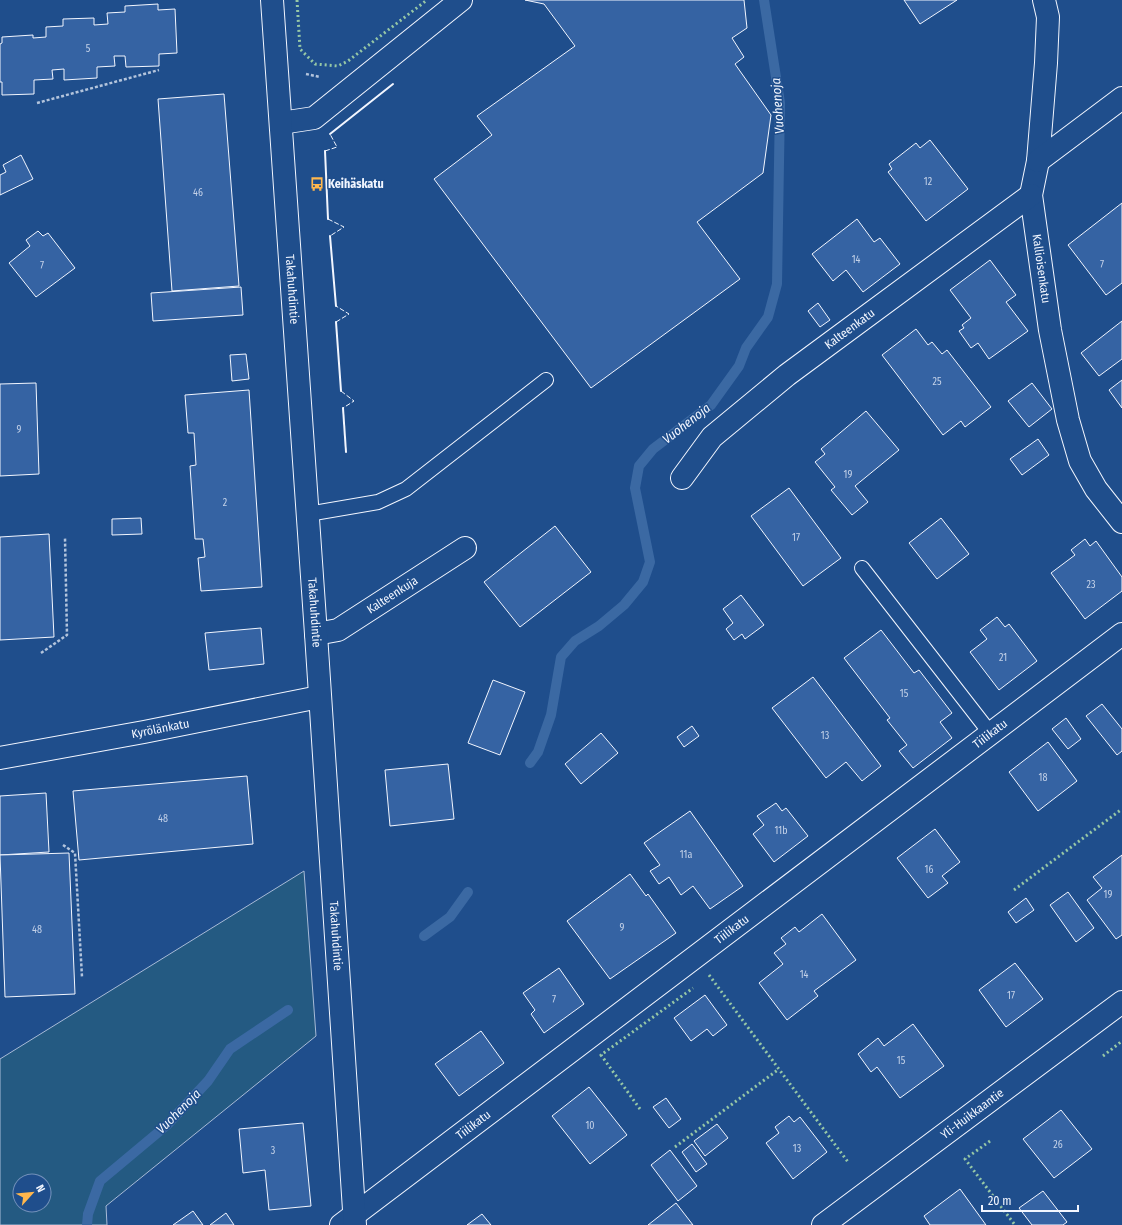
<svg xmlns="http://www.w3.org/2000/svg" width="1122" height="1225" font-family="'Fira Sans Condensed',sans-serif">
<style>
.green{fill:#245a82;stroke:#a8bbd7;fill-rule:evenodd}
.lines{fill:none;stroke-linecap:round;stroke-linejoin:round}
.stream{stroke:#3b69a3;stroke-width:10}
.building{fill:#3563a3;stroke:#f2f6ff}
.lane-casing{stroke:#f2f6ff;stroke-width:16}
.street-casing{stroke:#f2f6ff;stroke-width:24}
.secondary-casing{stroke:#f2f6ff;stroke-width:24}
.path{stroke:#b3c4dc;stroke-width:2.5;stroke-dasharray:3 2;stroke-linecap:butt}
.lane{stroke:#1f4e8c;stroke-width:14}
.street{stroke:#1f4e8c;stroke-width:22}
.secondary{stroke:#1f4e8c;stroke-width:22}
.hedge{stroke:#97c8a6;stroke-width:3;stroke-dasharray:2 3;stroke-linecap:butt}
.fence{stroke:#f2f6ff;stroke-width:1;stroke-dasharray:5 2;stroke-linecap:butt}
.wall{stroke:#f2f6ff;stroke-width:2}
.labels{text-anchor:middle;stroke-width:3;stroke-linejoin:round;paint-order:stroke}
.number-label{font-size:10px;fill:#c3d1e8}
.poi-label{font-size:12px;font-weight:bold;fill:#f2f6ff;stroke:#1f4e8c;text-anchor:start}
.street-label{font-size:12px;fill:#f2f6ff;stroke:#1f4e8c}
.water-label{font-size:13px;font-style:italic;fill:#f2f6ff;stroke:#1f4e8c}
</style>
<rect width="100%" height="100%" fill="#1f4e8c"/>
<path class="green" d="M304 871 316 1036 106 1206 107 1225H0V1059ZM20 1181H44V1205H20Z"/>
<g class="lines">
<g class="stream">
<path d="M530 763 538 752 551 715 561 657 575 641 599 626 624 605 643 582 650 562 635 488 639 466 653 449 711 405 739 366 746 348 768 317 777 284 780 103 764 0"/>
<path d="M424 936 450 917 468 892"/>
<path d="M87 1225 88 1214 100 1181 167 1125 208 1081 230 1049 288 1010"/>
</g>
</g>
<g class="building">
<path d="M525 0H744L747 28 732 38 744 57 735 64 771 115 763 173 697 222 740 279 591 388 434 179 492 135 477 116 575 46 544 4Z"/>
<path d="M904 0H957L920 24Z"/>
<path d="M158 4V10L175 9 177 53 159 54V66L126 67 125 56H114L115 66 97 67V78L64 80V69L52 70 53 79 34 80V94L2 95V82H0V44L2 43V37L33 35V38L46 37V27L63 26V19L94 18V25L108 24 107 13 125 12V6Z"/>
<path d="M224 94 239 286 172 291 158 99Z"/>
<path d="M930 140 968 189 926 221 888 172 892 169 889 164 916 143 920 148Z"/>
<path d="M21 155 33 179 0 195V175L6 172 3 165Z"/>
<path d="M1122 203V283L1106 295 1068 245Z"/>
<path d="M857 219 874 242 880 238 900 264 863 292 846 270 833 281 812 254Z"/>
<path d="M38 231 43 236 48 233 75 268 36 297 9 263 30 246 26 240Z"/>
<path d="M990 260 1016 295 1006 302 1028 331 989 359 978 343 971 348 959 331 964 328 962 325 971 318 950 290Z"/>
<path d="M241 287 243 315 153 321 151 293Z"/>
<path d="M818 303 830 320 820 327 808 311Z"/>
<path d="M1122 321V359L1099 376 1081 353Z"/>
<path d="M916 329 928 345 932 342 942 354 947 350 991 407 965 427 961 421 943 435 882 355Z"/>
<path d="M246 354 249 379 232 381 230 355Z"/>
<path d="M1122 380V408L1109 390Z"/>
<path d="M36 383 39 474 0 476V384Z"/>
<path d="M1032 383 1052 409 1029 427 1008 401Z"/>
<path d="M249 390 262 587 201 591 198 558 205 557 203 539H195L190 466 196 465 194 433H188L185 395Z"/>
<path d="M866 411 899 450 855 486 868 502 852 515 831 490 835 487 815 462 825 454 821 449Z"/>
<path d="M1038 439 1049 455 1022 475 1010 459Z"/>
<path d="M789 488 841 558 803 586 751 516Z"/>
<path d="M141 518 142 534 112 535V519Z"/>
<path d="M941 518 969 554 937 579 909 543Z"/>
<path d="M555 526 591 572 520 627 484 582Z"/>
<path d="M49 534 54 637 0 640V537Z"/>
<path d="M1085 539 1090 546 1096 541 1122 577V591L1085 619 1051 573 1075 555 1071 550Z"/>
<path d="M741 595 764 625 745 639 742 634 734 640 726 629 733 623 723 609Z"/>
<path d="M997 617 1005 627 1009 624 1037 661 999 690 970 652 987 639 980 630Z"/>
<path d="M261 628 264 664 209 670 205 633Z"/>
<path d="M881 630 914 673 919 670 952 713 940 722 952 738 913 768 899 751 907 745 887 720 890 718 844 658Z"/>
<path d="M813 677 881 766 862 781 846 762 826 778 772 708Z"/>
<path d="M493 680 525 692 500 755 468 743Z"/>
<path d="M1102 704 1122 729V751L1117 755 1086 716Z"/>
<path d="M1066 718 1081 739 1068 749 1052 729Z"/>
<path d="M692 726 699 736 684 747 677 737Z"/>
<path d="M601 733 618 753 581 784 565 764Z"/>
<path d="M1048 742 1077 781 1038 811 1009 772Z"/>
<path d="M448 764 454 819 390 826 385 770Z"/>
<path d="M247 776 253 844 79 860 73 791Z"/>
<path d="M46 793 49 852 0 855V796Z"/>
<path d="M776 803 782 811 786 808 808 836 774 862 753 834 764 825 757 816Z"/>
<path d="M690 811 743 886 710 909 693 886 681 895 669 877 659 884 650 871 660 865 644 843Z"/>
<path d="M935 829 960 862 942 876 948 883 928 898 897 858Z"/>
<path d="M69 853 75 994 5 997 0 855Z"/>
<path d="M1122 855V935L1116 939 1087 900 1102 888 1093 877Z"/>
<path d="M630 874 646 896 648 894 676 933 610 979 567 921Z"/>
<path d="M1068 892 1094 928 1076 942 1050 905Z"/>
<path d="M1026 898 1034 910 1016 923 1008 912Z"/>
<path d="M822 914 856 960 814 991 818 996 787 1020 759 983 783 964 774 953 786 944 781 938 795 927 799 932Z"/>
<path d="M1015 963 1043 999 1006 1027 979 990Z"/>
<path d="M559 968 584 1004 544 1033 531 1014 535 1010 523 993Z"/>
<path d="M705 995 727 1025 713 1036 707 1029 691 1041 674 1018Z"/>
<path d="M913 1024 944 1066 900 1098 877 1067 871 1072 858 1054 878 1038 884 1046Z"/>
<path d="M481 1031 504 1063 459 1096 435 1064Z"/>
<path d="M589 1087 627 1135 590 1164 552 1116Z"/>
<path d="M666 1098 681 1119 669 1128 653 1107Z"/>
<path d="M1061 1110 1092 1149 1054 1178 1023 1139Z"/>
<path d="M789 1116 794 1122 800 1117 827 1152 793 1179 766 1143 779 1133 775 1127Z"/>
<path d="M303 1123 311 1206 269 1210 265 1170 243 1173 239 1129Z"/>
<path d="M717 1124 728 1138 705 1156 694 1141Z"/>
<path d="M692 1144 707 1164 696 1172 682 1152Z"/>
<path d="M670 1150 697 1186 678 1201 651 1165Z"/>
<path d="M960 1189 986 1225H930L924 1216Z"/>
<path d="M1043 1191 1067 1222 1063 1225H1032L1019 1208Z"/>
<path d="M676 1203 693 1225H648Z"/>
<path d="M193 1211 203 1225H173Z"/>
<path d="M226 1213 234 1225H210Z"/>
<path d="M482 1214 491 1225H467Z"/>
</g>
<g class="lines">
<defs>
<g id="lane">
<path d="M308 514 378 502 406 489 546 380"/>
<path d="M862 568 991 734"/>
</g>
<g id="street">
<path id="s1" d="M1044 0 1048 17 1046 63 1038 161 1031 195 1050 330 1068 420 1080 461 1096 489 1122 522"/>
<path d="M281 123 314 118 461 0"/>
<path d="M1038 161 1122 98"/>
<path id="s2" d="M682 478 712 437 787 375 1031 195"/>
<path id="s3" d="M316 634 338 630 465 548"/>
<path id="s4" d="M0 758 144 732 319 697"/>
<path id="s5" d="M341 1225 1122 634"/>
<path id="s6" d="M823 1225 1122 1002"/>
</g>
<g id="secondary">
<path id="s7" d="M272 0 316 634 355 1225"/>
</g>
</defs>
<use href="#lane" class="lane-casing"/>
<use href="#street" class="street-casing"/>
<use href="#secondary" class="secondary-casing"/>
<g class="path">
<path d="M306 74 320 77"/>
<path d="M37 103 159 70"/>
<path d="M41 653 67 635 65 538"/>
<path d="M63 845 75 853 82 977"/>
</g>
<use href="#lane" class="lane"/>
<use href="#street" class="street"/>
<use href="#secondary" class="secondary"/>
<g class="hedge">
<path d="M297 0 300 49 315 64 338 66 348 61 427 0"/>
<path d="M1014 890 1122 809"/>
<path d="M709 975 848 1162"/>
<path d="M1103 1056 1122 1041"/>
<path d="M640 1109 601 1055 693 988"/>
<path d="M990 1141 965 1159 1015 1225"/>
<path d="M675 1147 779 1069"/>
</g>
<g class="fence">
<path d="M325 151 337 147 330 134"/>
<path d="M328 219 344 227 330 236"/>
<path d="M336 322 349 314 336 306"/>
<path d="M341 391 354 401 343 408"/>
</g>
<g class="wall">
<path d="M330 134 393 84"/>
<path d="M325 151 328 219"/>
<path d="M330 236 336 306"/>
<path d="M336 322 341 391"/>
<path d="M343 408 346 452"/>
</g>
</g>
<defs>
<symbol id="bus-bare" viewBox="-9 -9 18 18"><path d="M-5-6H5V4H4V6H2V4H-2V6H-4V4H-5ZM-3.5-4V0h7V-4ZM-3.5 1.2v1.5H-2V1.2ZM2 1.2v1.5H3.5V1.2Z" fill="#ffb74d" stroke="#1f4e8c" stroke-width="2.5" paint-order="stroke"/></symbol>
</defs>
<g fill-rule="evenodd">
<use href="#bus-bare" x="307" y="174" width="20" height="20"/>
</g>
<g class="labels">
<g class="number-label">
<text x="88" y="52">5</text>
<text x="928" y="185">12</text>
<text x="198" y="196">46</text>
<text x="856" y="263">14</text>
<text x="1102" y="268">7</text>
<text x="42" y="269">7</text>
<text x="937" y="385">25</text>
<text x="19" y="433">9</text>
<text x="848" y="478">19</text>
<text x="225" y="506">2</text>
<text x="796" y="541">17</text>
<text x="1091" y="588">23</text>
<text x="1003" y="661">21</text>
<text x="904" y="697">15</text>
<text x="825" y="739">13</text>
<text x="1043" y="781">18</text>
<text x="163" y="822">48</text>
<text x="781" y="834">11b</text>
<text x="686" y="858">11a</text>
<text x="929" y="873">16</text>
<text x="1108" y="898">19</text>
<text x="622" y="931">9</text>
<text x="37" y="933">48</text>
<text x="804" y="978">14</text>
<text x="1011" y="999">17</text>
<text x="554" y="1003">7</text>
<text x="901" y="1064">15</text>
<text x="590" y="1129">10</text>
<text x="1058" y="1148">26</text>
<text x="797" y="1152">13</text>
<text x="273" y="1154">3</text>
</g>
<g class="poi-label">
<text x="328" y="188">Keihäskatu</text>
</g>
<g class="street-label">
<text dy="4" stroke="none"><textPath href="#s1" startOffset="271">Kallioisenkatu</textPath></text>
<text dy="4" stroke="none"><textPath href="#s7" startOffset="290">Takahuhdintie</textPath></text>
<text dy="4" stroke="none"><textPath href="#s2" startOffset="226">Kalteenkatu</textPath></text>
<text dy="4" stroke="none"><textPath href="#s3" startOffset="87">Kalteenkuja</textPath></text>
<text dy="4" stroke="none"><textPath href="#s7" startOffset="614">Takahuhdintie</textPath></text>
<text dy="4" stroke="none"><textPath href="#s4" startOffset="163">Kyrölänkatu</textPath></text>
<text dy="4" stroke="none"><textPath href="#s5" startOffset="814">Tiilikatu</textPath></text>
<text dy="4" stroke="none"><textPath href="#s5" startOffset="490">Tiilikatu</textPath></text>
<text dy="4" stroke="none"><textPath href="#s7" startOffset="938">Takahuhdintie</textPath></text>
<text dy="4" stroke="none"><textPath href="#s6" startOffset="186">Yli-Huikkaantie</textPath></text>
<text dy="4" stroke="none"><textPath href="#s5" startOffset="166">Tiilikatu</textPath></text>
</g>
<g class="water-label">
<text transform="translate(777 106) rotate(-94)" y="5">Vuohenoja</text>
<text transform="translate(686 423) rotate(-38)" y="5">Vuohenoja</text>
<text transform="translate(178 1111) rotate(-45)" y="5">Vuohenoja</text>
</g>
</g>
<g transform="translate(32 1193) rotate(63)"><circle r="19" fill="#1f4e8c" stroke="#7391ba"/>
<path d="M0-3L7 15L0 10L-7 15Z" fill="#ffb74d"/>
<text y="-6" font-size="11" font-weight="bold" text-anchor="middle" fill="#f2f6ff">N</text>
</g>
<path d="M982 1205v6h96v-6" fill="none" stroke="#f2f6ff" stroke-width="2"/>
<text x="988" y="1205" font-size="12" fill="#f2f6ff" stroke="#1f4e8c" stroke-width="3" paint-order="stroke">20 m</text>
</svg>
